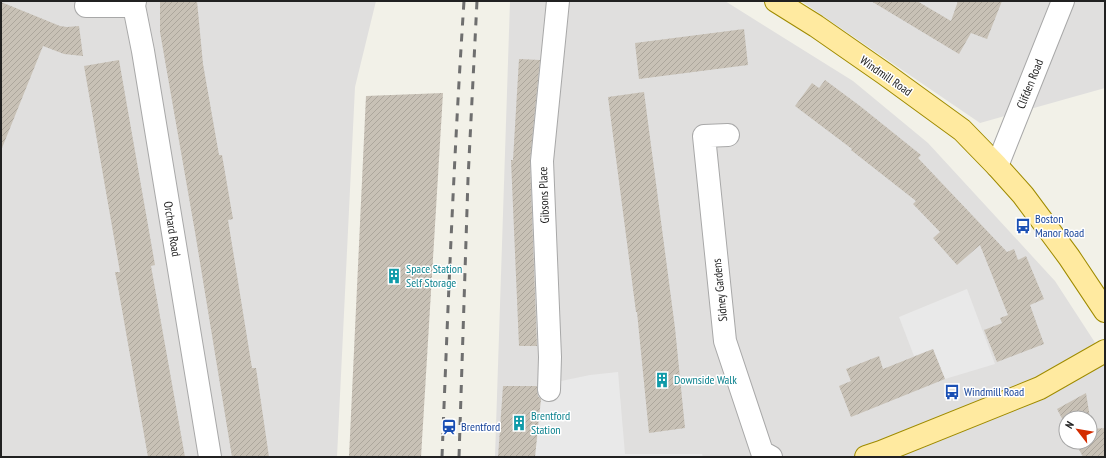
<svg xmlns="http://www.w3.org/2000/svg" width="1106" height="458" font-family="'PT Sans Narrow',sans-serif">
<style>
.residential{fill:#e0dfde;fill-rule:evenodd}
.parking{fill:#e9e9e9}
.building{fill:url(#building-hatch)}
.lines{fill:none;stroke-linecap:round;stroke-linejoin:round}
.minor-casing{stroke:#a8a8a8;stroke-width:24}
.major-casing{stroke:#9f8b00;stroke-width:24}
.minor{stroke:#fff;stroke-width:22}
.major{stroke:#ffeaa0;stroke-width:22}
.rail{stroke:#6f6f6f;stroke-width:3;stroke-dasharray:8 8;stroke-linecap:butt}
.labels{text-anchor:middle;stroke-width:3;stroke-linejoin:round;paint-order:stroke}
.street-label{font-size:12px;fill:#212121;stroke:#fff}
.transit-label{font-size:12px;fill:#164399;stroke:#fff;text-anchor:start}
.culture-label{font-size:12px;fill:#0d838f;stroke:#fff;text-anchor:start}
</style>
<defs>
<pattern id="building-hatch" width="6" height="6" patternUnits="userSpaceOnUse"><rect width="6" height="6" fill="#c8c1b6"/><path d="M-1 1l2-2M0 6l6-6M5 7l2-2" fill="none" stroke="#aca69c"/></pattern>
</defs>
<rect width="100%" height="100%" fill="#f2f1e8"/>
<g class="residential">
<path d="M1 1H376L355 87 337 457H1Z"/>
<path d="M510 1H725L853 81 928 143 1055 281 1105 358V457H495ZM1066 418H1090V442H1066Z"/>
<path d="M801 1H1105V88L980 123Z"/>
</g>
<g class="parking">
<path d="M967 289 995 364 945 379 933 349 914 356 899 317Z"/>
<path d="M618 372 625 454H702L703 457H532L537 386 590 375Z"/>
</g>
<g class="building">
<path d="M160 1H197L203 64 219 155H222L233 219 228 220 252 368H256L269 457H232L195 232 160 32Z"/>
<path d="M871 1H917L951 21 958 1H1002L987 39 971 33 959 54Z"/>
<path d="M1 2 60 26 67 27 79 26 83 56 64 54 43 46 2 148H1Z"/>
<path d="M744 29 748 65 639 79 635 43Z"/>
<path d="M519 59 540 60 530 161 537 346H519L511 160H513Z"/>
<path d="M119 60 155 265 151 266 185 457H148L118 287 115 272H120L84 66Z"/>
<path d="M825 80 860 106 921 155 918 158 1007 252 1014 249 1018 260 1026 256 1044 299 1030 305 1044 344 997 362 984 330 1002 323 1000 318 1008 315 980 245 957 265 933 238 940 232 913 204 916 201 851 150 852 149 795 106 812 83 819 88Z"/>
<path d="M644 92 675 328 685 428 649 433 637 312H636L608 97Z"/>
<path d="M443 93 421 457H349L366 96Z"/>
<path d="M933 349 945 379 851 417 839 386 851 381 846 369 879 356 883 369Z"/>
<path d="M503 386H537L538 396 541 399 535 457H498Z"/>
<path d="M1086 393 1090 418H1066V426L1057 409Z"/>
<path d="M1090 419 1092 429 1105 428V457H1083L1075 442H1090Z"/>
</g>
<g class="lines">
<defs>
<g id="minor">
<path d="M135 1 134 6 143 51 210 457"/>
<path d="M86 6H134"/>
<path d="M728 135 704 136 725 341 762 452 771 457"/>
<path d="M997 166 1063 1"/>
<path d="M549 390 550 357 542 161 558 1"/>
</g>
<g id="major">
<path d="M776 1 816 26 885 74 962 130 997 166 1023 195 1069 257 1105 311"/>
<path d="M866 457 881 452 1040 388 1105 351"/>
</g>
</defs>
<use href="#minor" class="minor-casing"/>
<use href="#major" class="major-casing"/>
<use href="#minor" class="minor"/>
<use href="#major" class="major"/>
<g class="rail">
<path d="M442 457C448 305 454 153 464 1"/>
<path d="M459 457 468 179 477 1"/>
</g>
</g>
<defs>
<symbol id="bus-bare" viewBox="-9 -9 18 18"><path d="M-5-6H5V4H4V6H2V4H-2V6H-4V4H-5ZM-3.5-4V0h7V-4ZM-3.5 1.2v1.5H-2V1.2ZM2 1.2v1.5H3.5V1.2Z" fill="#1a4fb4" stroke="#fff" stroke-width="2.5" paint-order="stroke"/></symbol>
<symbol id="building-bare" viewBox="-9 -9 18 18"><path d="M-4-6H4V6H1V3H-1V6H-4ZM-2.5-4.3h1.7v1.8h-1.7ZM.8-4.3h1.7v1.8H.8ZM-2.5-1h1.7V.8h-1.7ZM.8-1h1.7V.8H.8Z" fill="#0f9aa8" stroke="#fff" stroke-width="2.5" paint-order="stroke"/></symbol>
<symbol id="station-bare" viewBox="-9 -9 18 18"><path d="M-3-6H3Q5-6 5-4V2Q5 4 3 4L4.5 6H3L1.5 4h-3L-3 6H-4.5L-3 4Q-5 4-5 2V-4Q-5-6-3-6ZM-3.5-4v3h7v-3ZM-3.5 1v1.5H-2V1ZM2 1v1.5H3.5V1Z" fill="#1a4fb4" stroke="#fff" stroke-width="2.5" paint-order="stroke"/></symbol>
</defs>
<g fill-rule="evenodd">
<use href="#bus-bare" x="1012" y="215" width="22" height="22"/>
<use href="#building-bare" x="383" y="265" width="22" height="22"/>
<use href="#building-bare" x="651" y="369" width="22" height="22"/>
<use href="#bus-bare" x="941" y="381" width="22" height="22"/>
<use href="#building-bare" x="508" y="412" width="22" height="22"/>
<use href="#station-bare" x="438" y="416" width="22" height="22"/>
</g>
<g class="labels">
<g class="street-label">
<text transform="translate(886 76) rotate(35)" y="4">Windmill Road</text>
<text transform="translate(1030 84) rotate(-68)" y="4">Clifden Road</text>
<text transform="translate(544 195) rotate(-92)" y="4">Gibsons Place</text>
<text transform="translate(172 229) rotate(81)" y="4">Orchard Road</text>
<text transform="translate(720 290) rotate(-96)" y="4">Sidney Gardens</text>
</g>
<g class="transit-label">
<text x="1035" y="223">Boston<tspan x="1035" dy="14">Manor Road</tspan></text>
<text x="964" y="396">Windmill Road</text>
<text x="461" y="431">Brentford</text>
</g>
<g class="culture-label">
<text x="406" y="273">Space Station<tspan x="406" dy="14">Self Storage</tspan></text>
<text x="674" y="384">Downside Walk</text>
<text x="531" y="420">Brentford<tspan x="531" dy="14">Station</tspan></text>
</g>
</g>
<rect width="1106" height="458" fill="none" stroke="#212121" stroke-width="4"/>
<g transform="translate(1078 430) rotate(301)"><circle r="19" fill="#ffffff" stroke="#a6a6a6"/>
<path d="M0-3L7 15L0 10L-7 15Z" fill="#d32c00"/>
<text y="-6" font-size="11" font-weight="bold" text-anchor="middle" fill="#212121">N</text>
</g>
</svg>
